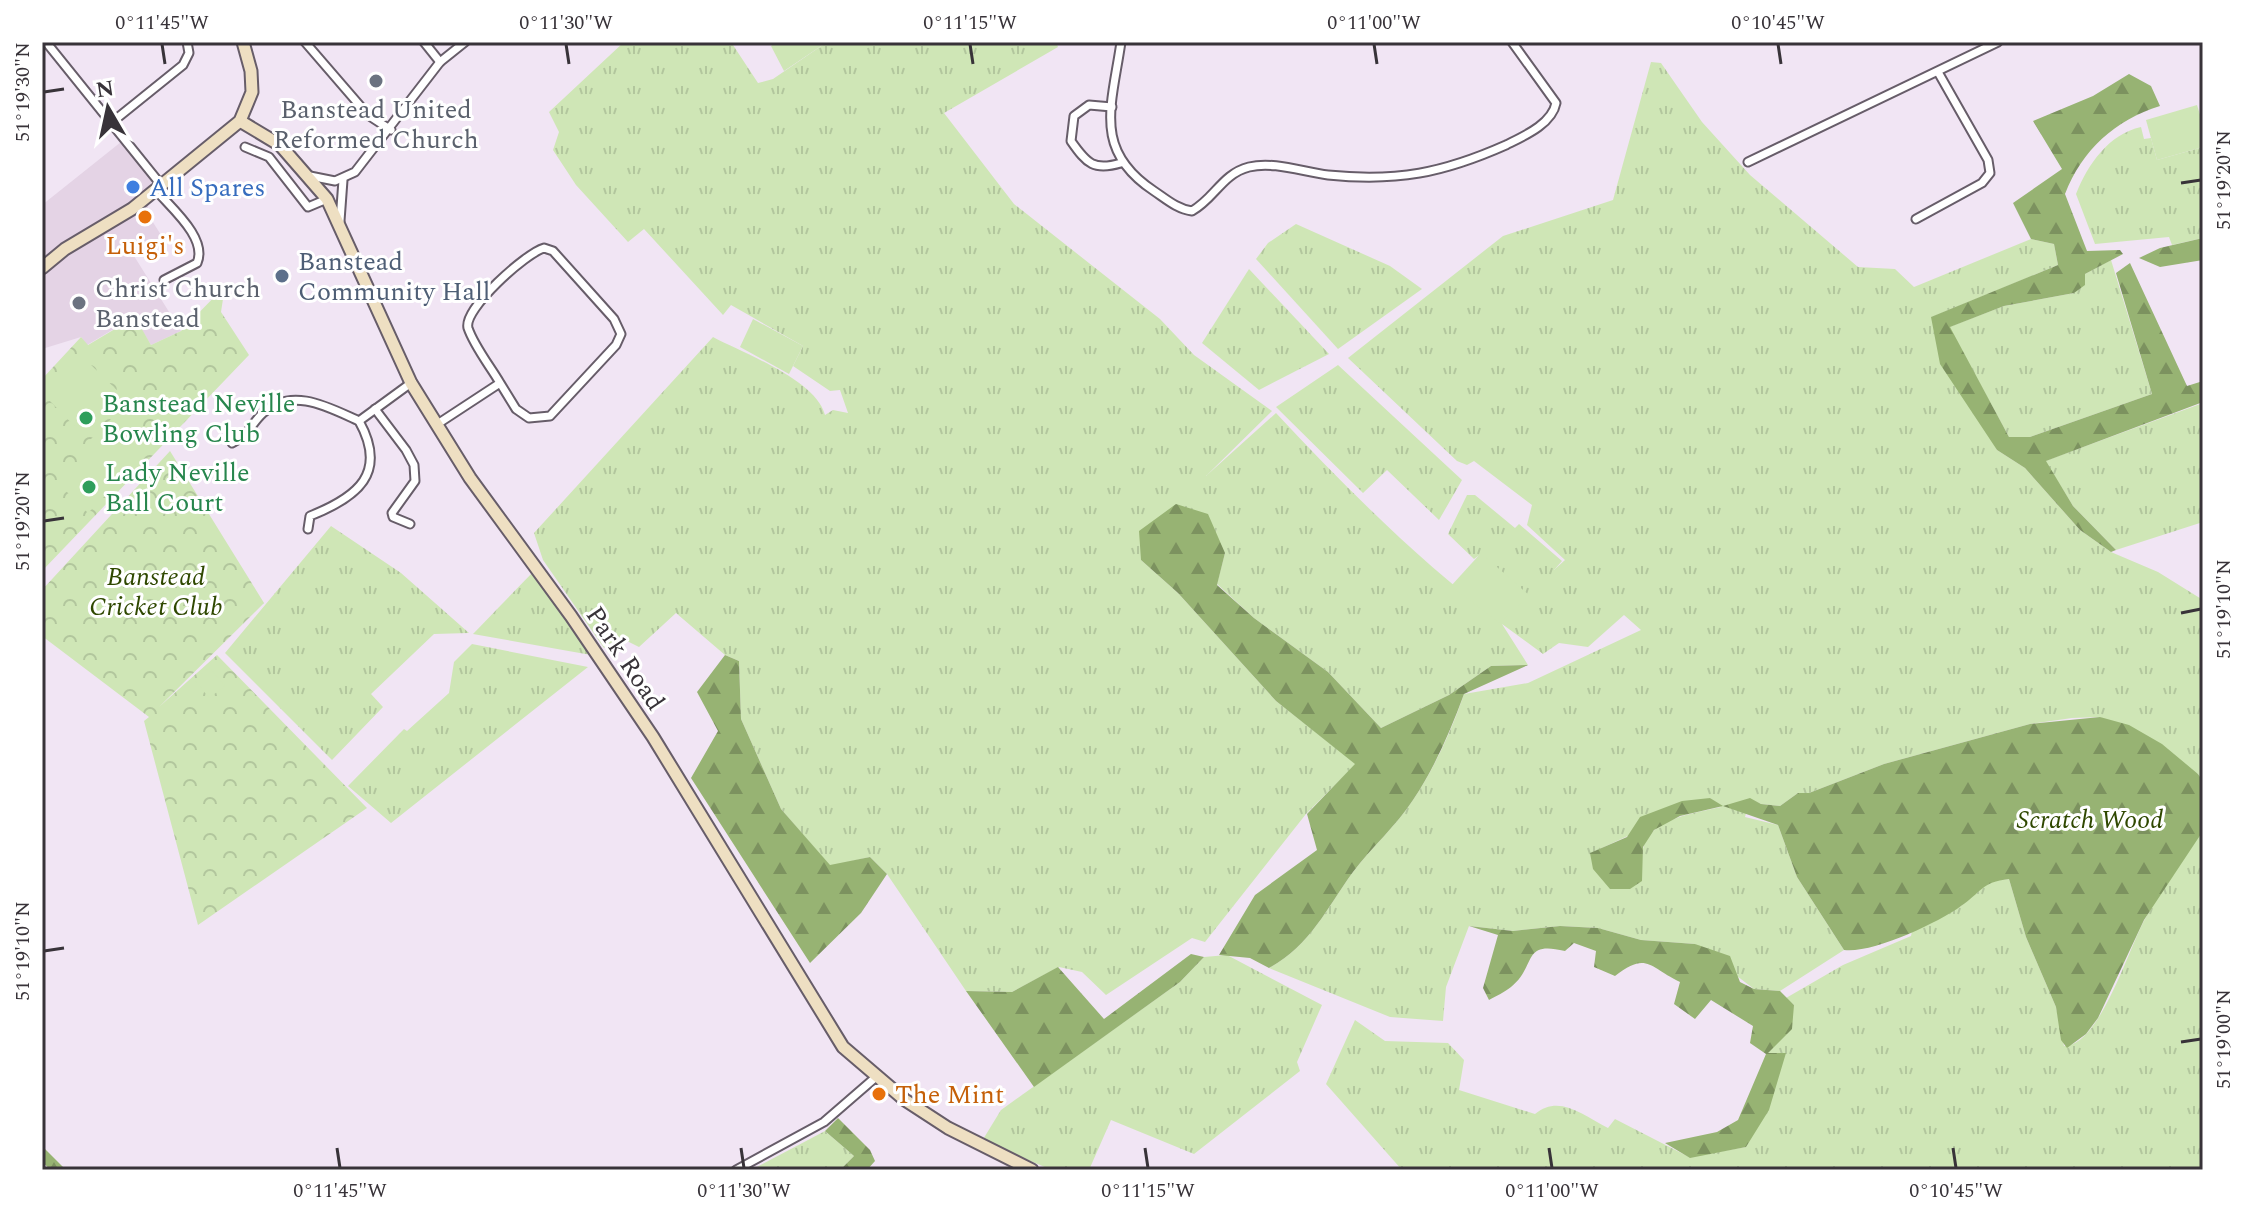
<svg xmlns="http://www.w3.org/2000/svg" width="2245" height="1212" font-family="Spectral,serif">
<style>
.commercial{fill:#e4d3e5}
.grass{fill:url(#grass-tufts);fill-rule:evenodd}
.forest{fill:url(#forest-firs)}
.park{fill:url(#park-crowns)}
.pitch{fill:#cfe6b6}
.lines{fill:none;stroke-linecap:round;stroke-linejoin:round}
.street-casing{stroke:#675d69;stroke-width:11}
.secondary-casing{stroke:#675d69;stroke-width:15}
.street{stroke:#fff;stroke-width:7}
.secondary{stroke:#eedfc2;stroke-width:11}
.ticks{fill:none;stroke:#383339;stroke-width:3}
.worship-dot{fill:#6b7280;stroke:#fff;stroke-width:3}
.shop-dot{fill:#3f7fe0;stroke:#fff;stroke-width:3}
.food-dot{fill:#e8710a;stroke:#fff;stroke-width:3}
.service-dot{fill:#5c6f8a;stroke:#fff;stroke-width:3}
.leisure-dot{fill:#2e9e5b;stroke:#fff;stroke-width:3}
.labels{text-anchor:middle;stroke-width:6;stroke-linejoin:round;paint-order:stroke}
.worship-label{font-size:26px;fill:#5b616d;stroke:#fff}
.shop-label{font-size:26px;fill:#366cbe;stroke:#fff;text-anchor:start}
.food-label{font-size:26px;fill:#c56008;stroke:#fff}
.service-label{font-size:26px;fill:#4e5e75;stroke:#fff;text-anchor:start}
.leisure-label{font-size:26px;fill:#27864d;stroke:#fff;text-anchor:start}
.park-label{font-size:26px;font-style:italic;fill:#2f4800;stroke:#fff}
.street-label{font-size:26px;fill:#383339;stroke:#fff}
.neatline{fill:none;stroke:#383339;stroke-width:3}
.ticks-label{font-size:20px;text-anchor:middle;fill:#383339}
</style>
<defs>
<pattern id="grass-tufts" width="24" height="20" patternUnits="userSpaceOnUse" patternTransform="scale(2)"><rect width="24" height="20" fill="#cfe6b6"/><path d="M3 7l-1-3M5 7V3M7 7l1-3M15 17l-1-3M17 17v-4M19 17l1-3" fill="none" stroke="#b2c69d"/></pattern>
<pattern id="forest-firs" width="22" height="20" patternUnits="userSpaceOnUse" patternTransform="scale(2)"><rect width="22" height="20" fill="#97b373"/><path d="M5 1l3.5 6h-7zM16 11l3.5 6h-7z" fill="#7c925f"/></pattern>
<pattern id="park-crowns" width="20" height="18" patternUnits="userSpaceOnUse" patternTransform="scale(2)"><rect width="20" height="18" fill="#cfe6b6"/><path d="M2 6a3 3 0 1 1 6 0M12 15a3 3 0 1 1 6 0" fill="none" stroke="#b2c69d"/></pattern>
</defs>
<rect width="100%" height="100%" fill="#f1e5f4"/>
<path class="commercial" d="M121 142 152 181 147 213 163 238 134 256 181 331 151 345 134 317 87 345 81 337 42 349V205Z"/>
<g class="grass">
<path d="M624 42H731L758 83 773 79 827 42H1056L1058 47 944 113 1014 204 1160 319 1194 355 1272 411 1206 476 1276 413C1346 488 1418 560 1500 622L1481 554 1474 559 1448 534 1467 495H1475L1515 528 1519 524 1562 561 1554 570 1565 560 1527 525 1532 505 1474 461 1467 465 1457 461 1348 358 1503 236 1613 200 1651 62 1661 63 1702 122 1750 175 1858 267 1895 269 1914 287 2031 239 2054 244 2058 265 1932 317 1997 450 2025 468 2080 530 2111 552 2158 572 2203 600V781L2198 774 2100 717 2072 718 2030 724 1884 764 1809 793H1798L1780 806 1761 804 1750 799 1745 817 1778 825 1797 877 1844 950 1780 991 1754 989 1695 944 1641 940 1598 928 1560 926 1513 931 1469 926 1446 987 1443 1021 1390 1017 1269 968C1311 945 1326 909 1353 872 1372 847 1396 826 1413 800 1435 767 1451 732 1464 694L1528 683 1641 630 1624 615 1588 647 1559 643 1543 654 1502 624 1528 665 1491 666 1449 695 1381 728 1328 672 1254 618 1217 584 1225 553 1141 560 1178 593 1276 701 1356 764 1306 814 1205 942 1192 938 1106 995 1082 972 1059 967 1012 992 966 991 887 874 870 857 830 866 781 809 741 719 739 661 725 655 676 613 639 647 619 637 604 648 543 560 534 533 713 337C745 354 816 380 825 415L833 410 848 413 840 390 830 391 793 366 803 346 731 305 723 315 644 229 628 242 576 185 553 150 559 132 549 112ZM1710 798 1721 807C1696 813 1649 818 1643 849 1641 859 1642 871 1642 881L1591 853Z"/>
<path d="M2141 127 2144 139 2151 138 2157 160 2203 147V238L2172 245 2169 237 2095 244 2076 194C2088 164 2109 134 2141 127Z"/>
<path d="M1296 224 1390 266 1422 289 1338 349 1256 259 1268 243Z"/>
<path d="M2111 260 2152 394 2030 437H2009L1949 327 2004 306 2074 293 2085 274Z"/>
<path d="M1249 269 1329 354 1259 390 1202 343Z"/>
<path d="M1338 365 1462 480 1439 520 1387 470 1363 493 1276 407Z"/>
<path d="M2203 403V522L2116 550 2073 506 2045 461Z"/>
<path d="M331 526 401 573 469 633 434 634 371 694 383 707 332 760 225 653Z"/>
<path d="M534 571 591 655 473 634Z"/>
<path d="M472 644 588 667 391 823 348 786 404 729 407 731 449 693 454 662Z"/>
<path d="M2203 831V1168L2196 1170H1402L1326 1084 1355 1020 1385 1041 1448 1043 1464 1060 1459 1090 1535 1114C1559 1094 1583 1115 1608 1128L1615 1119 1689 1157 1746 1147 1784 1054H1767L1794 1005 1786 998 1843 965 1911 936 1912 931 1961 906 1990 881 2009 879 2026 937 2056 1007 2064 1046C2100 1046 2129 947 2145 919 2161 890 2181 856 2203 831Z"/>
<path d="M1227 955 1322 1005 1297 1062 1300 1071 1194 1154 1111 1120 1089 1170H1052L982 1141 1001 1110 1180 982 1204 957Z"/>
<path d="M825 1131 854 1156 840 1170H751Z"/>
</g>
<g class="forest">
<path d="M2129 74 2151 86 2160 106C2115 120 2082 150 2065 194L2087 251 2120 250 2123 254 2085 274V285L2074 293 2004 306 1950 327 2009 437H2030L2152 394 2116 273 2130 263 2187 386 2203 381V402L2046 461 2073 506 2116 550 2111 552 2080 530 2025 468 1997 450 1940 364 1931 317 2058 265 2054 244 2031 239 2013 203 2062 169 2033 121 2093 96Z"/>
<path d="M2203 238V260L2160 267 2139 258 2160 248Z"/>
<path d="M1176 504 1208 514 1225 553 1217 585 1254 618 1328 672 1381 728 1449 695 1491 666 1528 665 1464 694C1450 732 1435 767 1413 800 1396 826 1372 847 1353 872 1326 909 1311 945 1269 968L1250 958 1219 955 1255 895 1317 850 1307 814 1355 764 1276 701 1178 593 1141 560 1139 531Z"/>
<path d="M725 655 739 661 741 719 781 809 830 865 870 857 887 874 861 913 810 963 691 778 718 731 697 692Z"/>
<path d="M2100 717 2129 725 2162 744 2198 774 2203 781V831L2144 920 2098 1018 2086 1034 2067 1048 2061 1040 2056 1007 2026 937 2009 879C1981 882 1982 892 1961 906 1938 923 1871 954 1844 950L1797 877 1778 825 1723 806 1680 816 1654 830 1643 847 1642 881 1630 889H1610L1593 869 1590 853 1627 837 1640 817 1682 801 1710 798 1723 806 1750 798 1761 804 1780 806 1798 793H1809L1884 764 2030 724Z"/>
<path d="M1469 926 1513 931 1560 926 1598 928 1641 940 1695 944 1730 956 1740 982 1754 989 1780 991 1794 1005 1792 1029 1768 1053H1786L1769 1110 1746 1147 1690 1158 1665 1143 1717 1132 1738 1120 1766 1054 1750 1043 1753 1026 1711 1000 1695 1019 1674 1004 1680 982C1649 967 1647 951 1615 976L1594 967 1596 951 1574 943 1565 951C1521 940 1537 966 1511 987 1505 992 1496 996 1489 1000L1483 988 1498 935Z"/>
<path d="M1191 954 1204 957 1180 982 1034 1087 966 991 1012 992 1058 967 1104 1019Z"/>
<path d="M838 1118 870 1150 875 1161 867 1170H840L854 1156 825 1131Z"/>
<path d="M42 1146 66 1170H51L42 1162Z"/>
</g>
<g class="park">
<path d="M225 286 221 312 249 355 42 571V379L81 337 88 345 135 317 151 345 181 331Z"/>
<path d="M170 451 264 603 159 707 217 655 367 808 198 925 144 721 149 717 42 636V590Z"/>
</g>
<g class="pitch">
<path d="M777 42H827L784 71 771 46Z"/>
<path d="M2197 105 2203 124V147L2157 160 2146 120Z"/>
<path d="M753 319 803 346 789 374 740 347Z"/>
<path d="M86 360 125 398 86 438 47 398Z"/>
<path d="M120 410 156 445 88 513 63 488 90 461 80 450Z"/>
<path d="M1481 553 1529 595 1500 623 1451 586Z"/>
<path d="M209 667 225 686 209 698 195 680Z"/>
</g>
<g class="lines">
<defs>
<g id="street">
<path d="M46 42 162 186"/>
<path d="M305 42 368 115 391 130"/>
<path d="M424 42 440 62"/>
<path d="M1121 42C1112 105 1092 150 1154 191 1166 199 1177 209 1192 211 1215 198 1222 174 1249 167 1274 161 1303 172 1328 175 1397 182 1443 173 1506 145 1524 136 1552 124 1556 103L1512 42"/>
<path d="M1112 107 1089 105 1074 116 1071 141C1087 164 1094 171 1121 163"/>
<path d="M111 123 183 65 189 53 187 42"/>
<path d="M245 147 269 157 308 207 327 199"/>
<path d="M1748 162 1998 42"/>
<path d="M310 176 335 181 355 172 440 62 465 42"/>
<path d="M156 190C170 207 208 238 197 263L164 280"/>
<path d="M1916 219 1982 183 1990 173 1988 160 1938 72"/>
<path d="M340 221 343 180"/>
<path d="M375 409 406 450 414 465 415 481 392 513 393 517 410 524"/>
<path d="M359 421 411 383"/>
<path d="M436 425 500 383 516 409 529 418 550 416 616 345 621 334 614 319 553 251 544 248C526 253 463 309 468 328 474 346 490 366 500 383"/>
<path d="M232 443C249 435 251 424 263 413 292 386 330 408 359 421 388 473 358 497 310 516L308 529"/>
<path d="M736 1170 824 1122 876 1077"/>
</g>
<g id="secondary">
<path d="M240 121 280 145 327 199 411 383 470 478 571 616 653 737 843 1047 905 1100 948 1128 1032 1170"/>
<path d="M42 268 65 249 132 209 240 121 252 92 251 71 243 42"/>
</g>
</defs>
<use href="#street" class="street-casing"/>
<use href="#secondary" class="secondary-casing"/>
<use href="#street" class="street"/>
<use href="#secondary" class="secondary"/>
</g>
<path class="ticks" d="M162 44 165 64M566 44 569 64M970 44 973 64M1374 44 1377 64M1778 44 1781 64M44 92 64 89M2181 183 2201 180M44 521 64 518M2181 613 2201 609M44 951 64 948M2181 1042 2201 1039M337 1148 340 1168M741 1148 744 1168M1145 1148 1148 1168M1549 1148 1552 1168M1953 1148 1956 1168"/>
<g class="worship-dot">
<circle cx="376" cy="81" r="8"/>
<circle cx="79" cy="303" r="8"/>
</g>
<circle class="shop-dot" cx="133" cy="187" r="8"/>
<g class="food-dot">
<circle cx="145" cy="217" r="8"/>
<circle cx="879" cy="1094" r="8"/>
</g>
<circle class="service-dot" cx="282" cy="276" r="8"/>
<g class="leisure-dot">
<circle cx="86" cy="418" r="8"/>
<circle cx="89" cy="487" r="8"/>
</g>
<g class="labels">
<g class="worship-label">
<text x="376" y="118">Banstead United<tspan x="376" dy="30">Reformed Church</tspan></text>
<text x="95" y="297" text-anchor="start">Christ Church<tspan x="95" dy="30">Banstead</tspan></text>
</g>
<g class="shop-label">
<text x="149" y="196">All Spares</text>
</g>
<g class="food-label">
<text x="145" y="254">Luigi's</text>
<text x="895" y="1103" text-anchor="start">The Mint</text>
</g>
<g class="service-label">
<text x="298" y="270">Banstead<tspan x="298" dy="30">Community Hall</tspan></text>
</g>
<g class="leisure-label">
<text x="102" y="412">Banstead Neville<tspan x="102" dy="30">Bowling Club</tspan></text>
<text x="105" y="481">Lady Neville<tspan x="105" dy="30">Ball Court</tspan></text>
</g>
<g class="park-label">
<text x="156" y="585">Banstead<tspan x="156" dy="30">Cricket Club</tspan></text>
<text x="2090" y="828">Scratch Wood</text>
</g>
<g class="street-label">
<text transform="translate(626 658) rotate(56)" y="9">Park Road</text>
</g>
</g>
<rect width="2245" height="1212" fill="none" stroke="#ffffff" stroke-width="88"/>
<g transform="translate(108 108) rotate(351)" stroke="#ffffff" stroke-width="6" paint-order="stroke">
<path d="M0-6L14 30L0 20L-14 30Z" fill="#383339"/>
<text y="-12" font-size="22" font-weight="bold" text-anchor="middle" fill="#383339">N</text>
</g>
<rect x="44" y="44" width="2157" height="1124" class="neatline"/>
<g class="ticks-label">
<text x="162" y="29">0°11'45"W</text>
<text x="566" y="29">0°11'30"W</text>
<text x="970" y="29">0°11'15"W</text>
<text x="1374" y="29">0°11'00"W</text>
<text x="1778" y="29">0°10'45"W</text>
<text transform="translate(22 92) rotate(-90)" y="7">51°19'30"N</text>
<text transform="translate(2223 180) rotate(-90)" y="7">51°19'20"N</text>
<text transform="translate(22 521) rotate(-90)" y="7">51°19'20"N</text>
<text transform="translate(2223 609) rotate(-90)" y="7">51°19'10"N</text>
<text transform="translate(22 951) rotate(-90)" y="7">51°19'10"N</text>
<text transform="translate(2223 1039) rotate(-90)" y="7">51°19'00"N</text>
<text x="340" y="1197">0°11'45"W</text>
<text x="744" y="1197">0°11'30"W</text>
<text x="1148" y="1197">0°11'15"W</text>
<text x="1552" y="1197">0°11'00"W</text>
<text x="1956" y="1197">0°10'45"W</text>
</g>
</svg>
